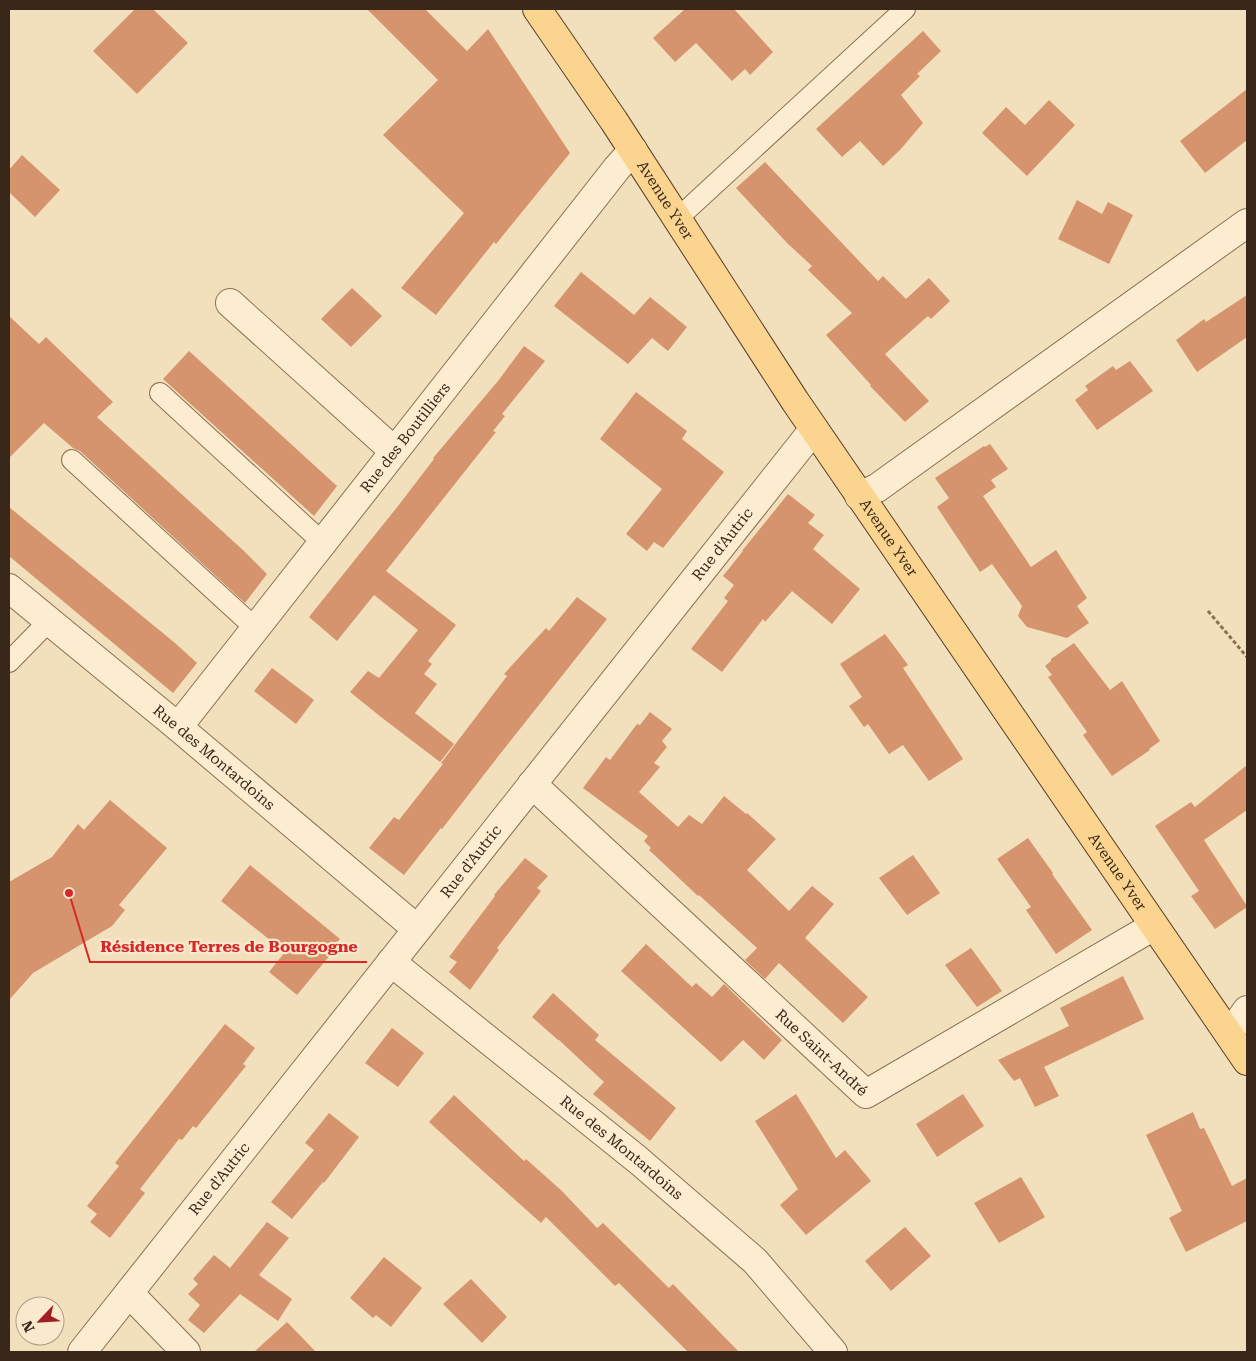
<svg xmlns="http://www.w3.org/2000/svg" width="1256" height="1361" font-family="'Roboto Serif',serif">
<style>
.building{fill:#d5946e}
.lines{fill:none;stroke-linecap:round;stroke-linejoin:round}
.lane-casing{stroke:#8c6f54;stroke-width:22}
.street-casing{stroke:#8c6f54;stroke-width:30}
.primary-casing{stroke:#593d29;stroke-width:30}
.path{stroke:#8c6f54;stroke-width:3;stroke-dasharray:4 2.5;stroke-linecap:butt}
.lane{stroke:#fcedd0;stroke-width:20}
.street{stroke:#fcedd0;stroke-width:28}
.primary{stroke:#fbd58f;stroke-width:28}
.labels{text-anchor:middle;stroke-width:4.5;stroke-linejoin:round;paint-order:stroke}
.street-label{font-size:15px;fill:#39281a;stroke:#f9eacd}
.leader{fill:none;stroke:#d62828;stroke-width:2}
.callout-dot{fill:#d62828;stroke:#f9eacd;stroke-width:2}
.callout-label{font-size:16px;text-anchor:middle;font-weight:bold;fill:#d62828;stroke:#f9eacd;stroke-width:4.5;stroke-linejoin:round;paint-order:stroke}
</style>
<rect width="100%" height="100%" fill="#f2e0bc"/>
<g class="building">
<path d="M135 9H153L188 43 137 94 93 51Z"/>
<path d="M367 9H425L467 51 488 29 570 153 496 244 494 242 436 315 401 288 464 213 383 135 438 80Z"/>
<path d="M685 9H734L773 52 750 75 745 69 732 81 696 43 675 62 653 38Z"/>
<path d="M923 31 941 51 917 74 920 76 901 95 923 123 900 150 883 166 860 141 842 157 816 129Z"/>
<path d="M1247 89V140L1205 173 1180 141Z"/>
<path d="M1049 100 1075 125 1027 176 982 133 1006 107 1025 125Z"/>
<path d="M22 155 60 190 35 217 9 192V170Z"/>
<path d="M765 162 878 281 883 276 906 299 929 278 950 301 931 319 928 316 885 354 929 401 905 422 870 386 871 385 826 335 852 313 808 270 812 266 788 244 736 188Z"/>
<path d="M1077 200 1102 214 1108 202 1133 215 1109 264 1058 239Z"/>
<path d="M581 272 634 315 650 297 687 327 668 351 652 338 628 364 554 306Z"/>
<path d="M352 288 382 316 351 347 321 319Z"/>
<path d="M1247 295V337L1197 372 1176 340 1204 319 1206 322Z"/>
<path d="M9 316 39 344 46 337 113 402 97 417 244 551 267 574 245 603 80 451 73 448 44 423 9 458Z"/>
<path d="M524 346 545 361 502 414 505 416 493 431 496 432 386 571 456 625 428 661 432 664 424 674 437 684 415 713 454 744 440 762 381 717 350 692 368 671 379 678 418 630 374 595 337 641 309 617 398 506 434 459 433 458 498 381Z"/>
<path d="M189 351 337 486 314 516 163 379Z"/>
<path d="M1130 361 1153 391 1097 430 1075 400 1088 390 1085 386 1113 366 1116 370Z"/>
<path d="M636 392 687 431 682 439 724 472 663 548 654 542 647 551 626 534 662 489 600 439Z"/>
<path d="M990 444 1008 469 991 480 996 487 983 496 1031 567 1056 550 1087 598 1077 606 1089 623 1067 638 1027 627 1018 616 1022 606 992 564 980 572 937 507 949 498 935 478 984 446 985 447Z"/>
<path d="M788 494 815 515 808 523 824 535 813 549 860 589 832 624 792 591 765 622 763 619 722 672 691 649 728 601 724 598 734 585 723 576 743 551H742Z"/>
<path d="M9 507 175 643 197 663 173 693 9 556Z"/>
<path d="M577 597 607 619 500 754 442 829 441 828 404 875 369 848 394 817 399 820 443 764 441 763 507 676 504 674 546 628 549 631Z"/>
<path d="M885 634 908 665 903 668 963 759 929 781 903 745 889 754 868 724 864 727 849 706 862 697 840 664Z"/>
<path d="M1074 643 1110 690 1122 681 1160 741 1149 749 1150 750 1112 776 1083 735 1087 732 1048 677 1052 675 1045 666 1051 661V659Z"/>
<path d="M272 668 314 700 296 724 254 691Z"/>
<path d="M650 712 672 729 662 741 667 747 654 763 660 767 639 792 678 827 689 815 702 824 724 796 746 814 747 813 776 839 747 870 789 911 812 886 834 904 805 938 868 997 843 1023 779 963 765 979 745 960 757 948 699 895 698 896 649 850 651 848 644 841 648 836 583 788 606 757 610 760 637 724 640 725Z"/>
<path d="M1247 765V810L1204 840 1247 906V907L1215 929 1191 896 1199 891 1155 826 1191 802 1195 807Z"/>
<path d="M110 800 167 848 119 905 125 910 112 926 33 973 9 1000V882L52 857 78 824 84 830Z"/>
<path d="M1028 838 1053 873 1052 874 1092 930 1056 954 1026 910 1031 907 997 859Z"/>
<path d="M913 855 940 893 907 915 879 878Z"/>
<path d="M525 858 548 876 537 888 541 891 497 948 499 950 470 990 449 972 457 962 449 957 495 896 494 895Z"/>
<path d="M250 865 340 939 329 952 331 954 297 995 269 972 285 952 221 901Z"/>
<path d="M646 944 692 987 696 983 712 997 724 984 782 1040 764 1060 743 1040 721 1062 621 971Z"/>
<path d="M971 948 1002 991 977 1007 945 965Z"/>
<path d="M1123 976 1144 1019 1044 1067 1059 1096 1035 1107 1020 1078 1014 1081 998 1060 1069 1026 1060 1008Z"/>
<path d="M553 993 599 1035 595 1040 676 1108 650 1141 593 1094 604 1082 559 1040H558L532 1017Z"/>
<path d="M225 1024 255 1048 243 1064 246 1066 196 1128 193 1126 182 1140 179 1139 140 1189 145 1193 110 1238 90 1222 97 1214 87 1206 119 1166 115 1163Z"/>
<path d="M392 1028 424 1053 398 1087 365 1063Z"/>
<path d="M796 1094 836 1158 845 1150 871 1181 806 1235 780 1205 798 1189 755 1121Z"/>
<path d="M963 1094 984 1126 937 1157 916 1124Z"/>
<path d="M454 1095 524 1161 526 1159 562 1191 597 1228 603 1223 669 1288 673 1284 739 1352H688L619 1283 615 1286 546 1217 541 1223 484 1172 429 1122Z"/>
<path d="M1193 1112 1200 1129 1204 1128 1232 1186 1247 1178V1221L1186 1252 1169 1218 1182 1211 1146 1135Z"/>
<path d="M329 1113 359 1137 324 1183 323 1182 292 1219 271 1202 314 1150 305 1143Z"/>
<path d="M1021 1177 1045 1217 999 1243 974 1203Z"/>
<path d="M267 1222 289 1238 259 1275 292 1299 278 1321 240 1294 204 1333 188 1320 200 1305 188 1294 198 1284 193 1279 214 1255 230 1268Z"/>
<path d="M905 1227 931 1256 891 1291 865 1261Z"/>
<path d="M384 1257 422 1288 391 1327 376 1315 373 1318 350 1298Z"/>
<path d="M471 1279 507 1317 482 1343 443 1304Z"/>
<path d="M287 1322 316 1352H254Z"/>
</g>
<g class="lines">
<defs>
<g id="lane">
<path d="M677 219 905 9"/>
<path d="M160 393 322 542"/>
<path d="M72 460 255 628"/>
<path d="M9 662 49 621"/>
</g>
<g id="street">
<path d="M230 303 394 451"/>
<path d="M859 496 877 488 1247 223"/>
<path id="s1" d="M9 588 178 727 417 929"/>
<path id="s2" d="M178 727 617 168 633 150"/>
<path id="s3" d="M532 784 866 1094 1154 926"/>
<path id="s4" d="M391 962 638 1160 755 1261 833 1352"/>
<path d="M1227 1030 1239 1021 1247 1010"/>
<path d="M129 1293 186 1352"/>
<path id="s5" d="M82 1352 814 429"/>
</g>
<g id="primary">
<path id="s6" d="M537 9 614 121 795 401 1247 1061"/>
</g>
</defs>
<use href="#lane" class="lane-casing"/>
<use href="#street" class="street-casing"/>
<use href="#primary" class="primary-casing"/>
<path class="path" d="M1208 611 1247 657"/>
<use href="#lane" class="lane"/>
<use href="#street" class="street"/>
<use href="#primary" class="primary"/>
</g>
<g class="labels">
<g class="street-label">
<text dy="5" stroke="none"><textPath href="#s6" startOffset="230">Avenue Yver</textPath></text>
<text dy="5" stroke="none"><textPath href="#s2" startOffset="368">Rue des Boutilliers</textPath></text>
<text dy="5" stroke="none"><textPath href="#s6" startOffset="635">Avenue Yver</textPath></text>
<text dy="5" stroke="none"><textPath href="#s5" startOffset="1031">Rue d'Autric</textPath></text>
<text dy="5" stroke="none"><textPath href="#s1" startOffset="266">Rue des Montardoins</textPath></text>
<text dy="5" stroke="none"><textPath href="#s5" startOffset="626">Rue d'Autric</textPath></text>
<text dy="5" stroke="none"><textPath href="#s6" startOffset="1040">Avenue Yver</textPath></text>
<text dy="5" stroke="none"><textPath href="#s3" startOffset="395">Rue Saint-André</textPath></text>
<text dy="5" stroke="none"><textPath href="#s4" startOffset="296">Rue des Montardoins</textPath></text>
<text dy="5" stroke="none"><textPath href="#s5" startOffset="221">Rue d'Autric</textPath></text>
</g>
</g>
<path class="leader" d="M69 893L90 962H367"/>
<circle class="callout-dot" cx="69" cy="893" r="5"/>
<g class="callout-label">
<text x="229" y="952">Résidence Terres de Bourgogne</text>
</g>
<rect width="1256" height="1361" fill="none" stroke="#39281a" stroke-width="20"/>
<g transform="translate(40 1321) rotate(245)"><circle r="24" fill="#f9eacd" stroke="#ac9c85"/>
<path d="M0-4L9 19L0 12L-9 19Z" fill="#a11d24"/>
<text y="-8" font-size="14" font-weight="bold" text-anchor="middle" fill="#39281a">N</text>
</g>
</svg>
